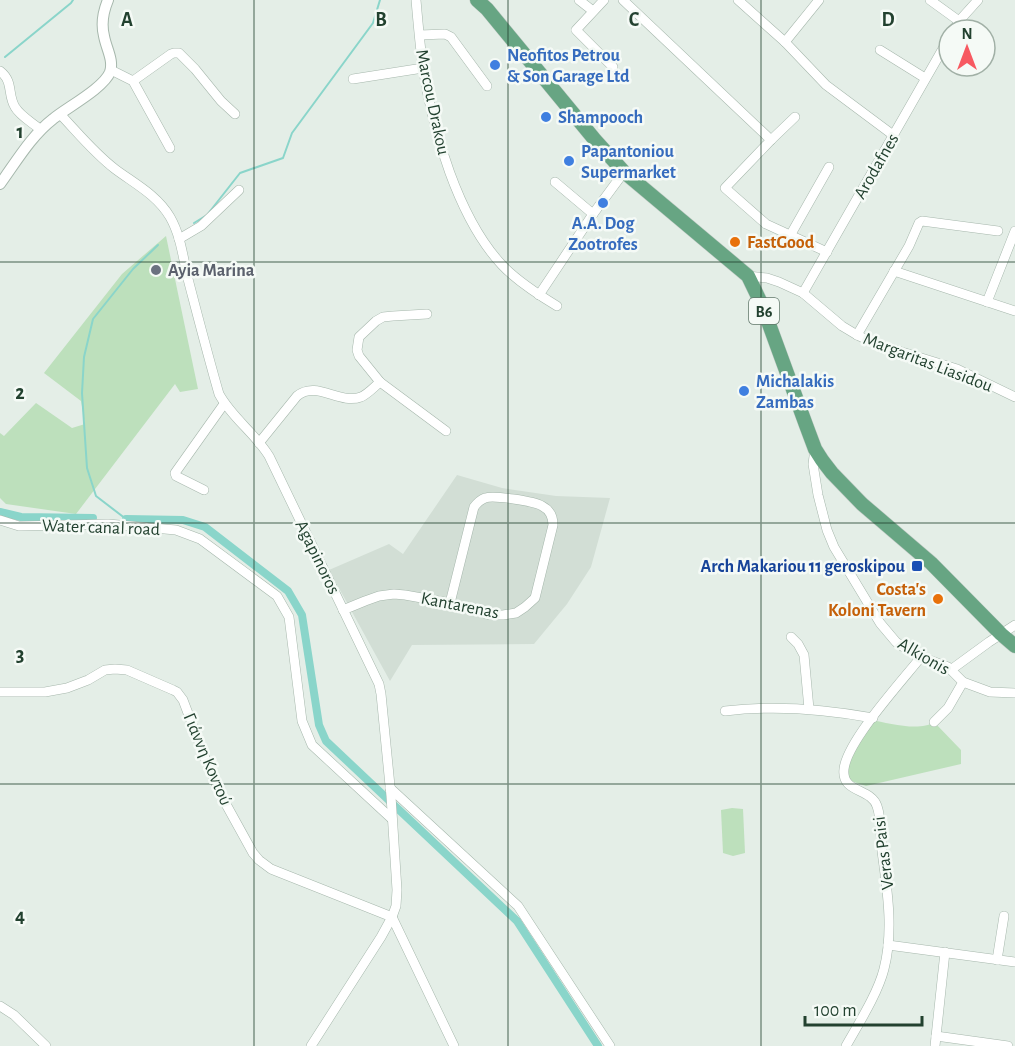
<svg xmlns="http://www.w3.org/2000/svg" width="1015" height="1046" font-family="'Alegreya Sans',sans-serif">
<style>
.built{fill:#d2ded5}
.green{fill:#bde0bc}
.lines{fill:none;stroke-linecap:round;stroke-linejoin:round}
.stream{stroke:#8ad5ca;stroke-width:2}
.canal{stroke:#8ad5ca;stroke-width:8}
.minor-casing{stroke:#a6b7ac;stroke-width:10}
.tertiary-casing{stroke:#a6b7ac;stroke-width:12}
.primary-casing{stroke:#c1cac5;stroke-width:15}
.minor{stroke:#fff;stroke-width:9}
.tertiary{stroke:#fff;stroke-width:10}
.primary{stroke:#67a583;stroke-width:14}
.grid{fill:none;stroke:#22412f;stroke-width:1.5;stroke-opacity:0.55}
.shop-dot{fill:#3f7fe0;stroke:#f5faf6;stroke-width:2}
.food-dot{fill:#e8710a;stroke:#f5faf6;stroke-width:2}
.worship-dot{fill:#6b7280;stroke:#f5faf6;stroke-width:2}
.transit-dot{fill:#1a4fb4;stroke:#f5faf6;stroke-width:2}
.labels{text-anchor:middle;stroke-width:5;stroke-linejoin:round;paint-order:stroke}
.shield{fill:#f5faf6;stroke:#61786b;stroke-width:1.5}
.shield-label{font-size:16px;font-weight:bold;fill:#22412f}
.shop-label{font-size:18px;font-weight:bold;fill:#366cbe;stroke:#f5faf6;text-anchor:start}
.street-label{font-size:18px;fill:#22412f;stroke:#f5faf6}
.food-label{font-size:18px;font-weight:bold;fill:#c56008;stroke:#f5faf6;text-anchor:start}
.worship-label{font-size:18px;font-weight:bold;fill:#5b616d;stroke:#f5faf6;text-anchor:start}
.transit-label{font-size:18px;font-weight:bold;fill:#164399;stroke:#f5faf6;text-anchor:end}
.grid-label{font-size:20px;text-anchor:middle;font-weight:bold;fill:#22412f;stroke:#f5faf6;stroke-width:5;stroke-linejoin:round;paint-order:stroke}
</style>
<rect width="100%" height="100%" fill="#e4eee7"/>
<path class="built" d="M457 475 502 488 556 496 610 498 591 567 567 604 534 644 412 645 390 681 329 570 389 544 403 554Z"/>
<g class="green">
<path d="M166 236 198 389 180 392 175 384 76 514 6 504 0 498V433L4 436 36 403 72 428 85 424 81 401 44 373 122 274Z"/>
<path d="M871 720C888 723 920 732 934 722L961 750V764L866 786 845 779 846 758Z"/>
<path d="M732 808 743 809 745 853 733 856 723 853 721 810Z"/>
</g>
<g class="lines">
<g class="stream">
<path d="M5 57 71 3 73 0"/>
<path d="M194 223 207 215 240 173 283 158 292 133 373 23 380 0"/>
<path d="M126 519 96 496 87 468 82 393 84 357 93 319 133 269 158 245"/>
</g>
<g class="canal">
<path d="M0 512 21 517 93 518"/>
<path d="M126 519 183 520 205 527 288 591 302 615 319 725 326 741 517 921 598 1046"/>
</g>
<defs>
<g id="minor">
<path d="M416 0C418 23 420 46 423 68 433 131 458 218 502 265 516 280 539 295 557 306"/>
<path d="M579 0 593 11"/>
<path d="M604 0 576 30 613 67"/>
<path d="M623 0 771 140"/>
<path d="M738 0 785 42 826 85 893 135"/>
<path d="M930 0 959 21"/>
<path d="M954 30 959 21 978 0"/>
<path d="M420 35 445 34 451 37 487 86"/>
<path d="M785 42 819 0"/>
<path d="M880 50 925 78"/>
<path d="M111 70 133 81 170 148"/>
<path d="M0 71C14 82 7 94 15 107 20 116 33 123 41 130"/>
<path d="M353 79 423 68"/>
<path d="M133 81 171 54 174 53H179L195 69 221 101 235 114"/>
<path d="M60 114C78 133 94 153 115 169 135 184 157 195 170 217 181 236 183 258 188 279 198 317 208 356 219 394 232 418 255 433 269 456L379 684 381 694 391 796 397 890 396 906 392 917 381 937 311 1046"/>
<path d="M795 117 771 140 725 188 766 224 827 252"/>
<path d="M555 182 593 214"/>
<path d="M791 234 829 167"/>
<path d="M179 239 201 226 239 190"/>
<path d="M894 271 1015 311"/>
<path d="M748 276 767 278 779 282 803 293 842 326 857 335 876 344 957 369 1015 397"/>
<path d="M803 293 949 38"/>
<path d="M539 295 593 214 624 172"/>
<path d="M987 302 1015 231"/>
<path d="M427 314 393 316 383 317 376 321 359 337 357 350 359 356 380 382 446 431"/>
<path d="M857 335 909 246 919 223 922 221 998 231"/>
<path d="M259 443 297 396C317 380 339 405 361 397 368 394 374 387 380 382"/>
<path d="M815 449 813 464 818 495 827 530 834 547 880 623 896 642 908 650 921 657 948 667 963 682 990 692 1015 693"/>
<path d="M204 490 176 476 175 473 224 404"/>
<path d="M0 520 19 526 108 524 176 530 200 539 277 596 289 617 302 721 312 745 392 819"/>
<path d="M343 610 365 601 379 596 394 594 405 595 450 603 490 615H503L516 613 525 607 535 598 553 525C553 517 550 510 542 506 534 501 493 495 485 498 480 500 477 503 474 507L450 603"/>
<path d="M791 637 798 644 804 655 809 709"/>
<path d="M952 669 989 642 1015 625"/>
<path d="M0 692H45L67 688 88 680 105 670 115 669 127 670 173 690 177 692 183 700 205 758 222 797 253 853 259 860 271 869 392 917 454 1046"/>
<path d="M725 711C775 705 824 709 873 718"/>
<path d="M934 722 948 708 963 682"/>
<path d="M390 788 518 906 610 1046"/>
<path d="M888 945 1015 962"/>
<path d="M997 960 1004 916"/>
<path d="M0 1006 14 1015 46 1046"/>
<path d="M936 1036 1008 1046"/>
<path d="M846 1046C859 1023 878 993 884 969 894 930 887 889 882 851 880 837 882 820 877 806 871 788 841 793 844 769 847 741 902 681 921 657"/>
<path d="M935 1046 945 952"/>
</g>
<path id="tertiary" d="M0 184C16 162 31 136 53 119 66 108 104 88 110 72 114 60 106 48 104 36 101 24 103 12 108 0"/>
<path id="primary" d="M477 0 487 9 595 140 624 172 748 276 762 305 806 425 815 449 822 460 832 473 862 504 931 563 1001 634 1015 646"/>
</defs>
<use href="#minor" class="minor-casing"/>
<use href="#tertiary" class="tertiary-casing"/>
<use href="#primary" class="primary-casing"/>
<use href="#minor" class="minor"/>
<use href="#tertiary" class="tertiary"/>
<use href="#primary" class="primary"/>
</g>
<path class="grid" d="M254 0V1046M508 0V1046M761 0V1046M0 262H1015M0 523H1015M0 784H1015"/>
<g class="shop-dot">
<circle cx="495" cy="65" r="6"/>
<circle cx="546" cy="117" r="6"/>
<circle cx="569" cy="161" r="6"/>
<circle cx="603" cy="203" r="6"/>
<circle cx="744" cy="391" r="6"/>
</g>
<g class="food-dot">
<circle cx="735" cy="242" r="6"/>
<circle cx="938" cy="599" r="6"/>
</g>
<circle class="worship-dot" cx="156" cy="270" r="6"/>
<rect class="transit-dot" x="911" y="560" width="12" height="12" rx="3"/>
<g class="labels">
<rect class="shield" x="749" y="298" width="30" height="26" rx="4.5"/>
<g class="shield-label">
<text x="764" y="317">B6</text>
</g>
<g class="shop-label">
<text x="507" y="61">Neofitos Petrou<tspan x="507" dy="21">&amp; Son Garage Ltd</tspan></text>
<text x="558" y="123">Shampooch</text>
<text x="581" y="157">Papantoniou<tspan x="581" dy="21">Supermarket</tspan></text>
<text x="603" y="229" text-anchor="middle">A.A. Dog<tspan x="603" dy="21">Zootrofes</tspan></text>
<text x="756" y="387">Michalakis<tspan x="756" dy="21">Zambas</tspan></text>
</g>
<g class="street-label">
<text transform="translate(433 102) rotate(78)" y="6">Marcou Drakou</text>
<text transform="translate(876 166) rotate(-60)" y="6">Arodafnes</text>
<text transform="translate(928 362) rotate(21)" y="6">Margaritas Liasidou</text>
<text transform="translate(101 527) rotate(2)" y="6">Water canal road</text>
<text transform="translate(318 557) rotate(64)" y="6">Agapinoros</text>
<text transform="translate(460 605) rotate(11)" y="6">Kantarenas</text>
<text transform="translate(924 656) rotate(30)" y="6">Alkionis</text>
<text transform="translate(208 759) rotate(67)" y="6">Γιάννη Κοντού</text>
<text transform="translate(883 853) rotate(-97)" y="6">Veras Paisi</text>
</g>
<g class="food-label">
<text x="747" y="248">FastGood</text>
<text x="926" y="595" text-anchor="end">Costa's<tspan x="926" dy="21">Koloni Tavern</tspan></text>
</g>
<g class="worship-label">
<text x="168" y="276">Ayia Marina</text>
</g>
<g class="transit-label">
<text x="905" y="572">Arch Makariou 11 geroskipou</text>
</g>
</g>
<g class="grid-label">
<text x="127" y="26">A</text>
<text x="381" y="26">B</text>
<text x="634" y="26">C</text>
<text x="888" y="26">D</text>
<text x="20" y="138">1</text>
<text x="20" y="399">2</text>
<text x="20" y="661">3</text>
<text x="20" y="922">4</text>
</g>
<g transform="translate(967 48)"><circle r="28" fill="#f5faf6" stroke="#a1b0a6" stroke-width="1.5"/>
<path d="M0-4.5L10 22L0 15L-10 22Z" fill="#f75961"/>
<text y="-9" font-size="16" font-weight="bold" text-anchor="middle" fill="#22412f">N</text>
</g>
<path d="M805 1016v9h117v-9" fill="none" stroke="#22412f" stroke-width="3"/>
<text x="814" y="1016" font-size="18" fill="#22412f" stroke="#f5faf6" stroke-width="4.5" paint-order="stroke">100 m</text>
</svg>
